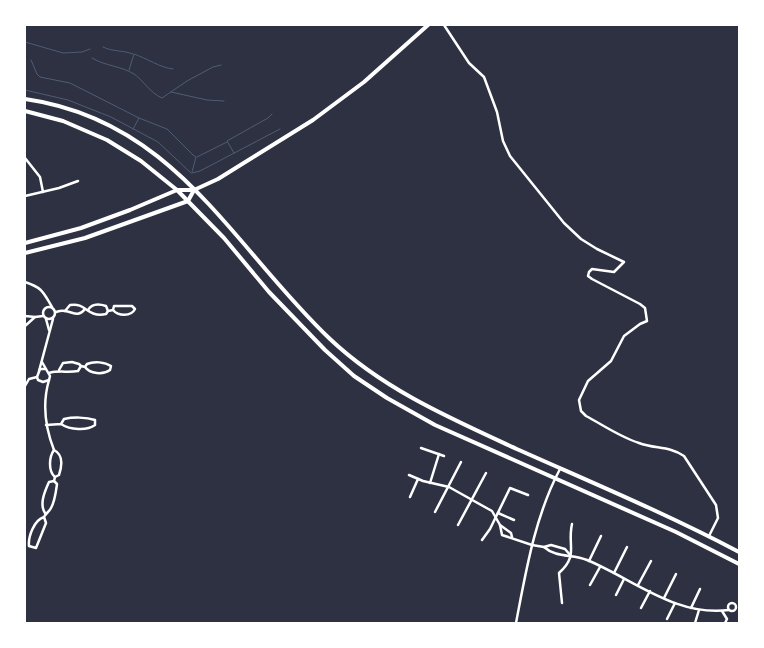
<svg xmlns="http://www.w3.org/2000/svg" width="764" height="648" font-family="Lato,sans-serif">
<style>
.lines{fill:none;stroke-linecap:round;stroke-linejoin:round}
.stream{stroke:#4f5d75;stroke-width:1}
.minor{stroke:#fff;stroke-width:2.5}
.primary{stroke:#fff;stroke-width:4}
</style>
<rect width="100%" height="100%" fill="#2d3142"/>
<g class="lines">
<g class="stream">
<path d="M25 42 63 53 82 52 90 49"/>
<path d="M103 47C113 52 123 50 133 54"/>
<path d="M92 58C105 66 121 66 134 74 144 81 150 93 162 98L187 81 213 67 221 65"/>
<path d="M31 60 37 74 40 77 70 83 139 118 133 129"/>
<path d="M129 70 134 54C146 58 161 68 173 69"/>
<path d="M25 90 68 100 111 117 158 142 191 173"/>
<path d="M171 92 207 100 224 101"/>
<path d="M139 118 167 129 193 155 196 157 192 172"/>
<path d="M234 153 227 141 268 118 272 114"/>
<path d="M197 157 227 142"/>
<path d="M192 173 200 171 280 129"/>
</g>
<g class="minor">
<path d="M444 25 469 63 484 77 497 112 503 141 510 156 564 223 581 239 597 249 624 262 614 272 592 269 589 272 588 276 592 279 640 304 645 308 647 321 640 324 624 336 611 361 588 381 579 400 581 411 586 416C603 425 620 437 639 443 655 449 670 446 684 456L716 505 718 518 709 536"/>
<path d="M25 158 40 177 43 192"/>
<path d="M25 196 59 188 78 181"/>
<path d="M25 282C43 288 43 292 52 307"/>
<circle cx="49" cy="313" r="6"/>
<path d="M88 310C92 303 100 304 106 306L108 311"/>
<path d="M65 311 70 305C87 302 86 318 106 314L108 311 113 310C118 316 131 317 135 309L132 306H114L113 310"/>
<path d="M56 312C59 311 62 310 65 311 73 312 78 318 85 309"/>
<path d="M25 316 35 317 43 316"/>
<path d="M46 319 49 330"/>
<path d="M25 326 35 317"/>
<path d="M42 362 50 376 49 380 43 382 38 380 37 377 40 369H46"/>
<path d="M59 370 63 363 72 362 79 364 81 366 85 367 87 364C94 361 105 362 111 366L110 370C103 375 90 374 85 367"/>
<path d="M39 371 53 319"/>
<path d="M49 373C59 370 68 373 78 371L81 366"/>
<path d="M25 386 29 379 37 377"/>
<path d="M46 425 61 424C70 430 87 431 95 425V420C86 417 73 417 64 419L61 424"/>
<path d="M421 448 444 456"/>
<path d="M54 450C49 457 48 471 55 477"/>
<path d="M409 475 423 481 449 487 492 511 500 525 502 535 532 545 544 547 551 545 565 549 571 556"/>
<path d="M430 483 439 454"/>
<path d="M410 497 418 479"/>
<path d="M435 512 461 462"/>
<path d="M45 513C39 504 45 491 49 482L54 481"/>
<path d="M498 513 514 520"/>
<path d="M44 517C34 520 28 537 29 546L36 548 46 523 44 517C46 513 49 512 51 508 55 501 56 491 57 484L54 481 55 477 59 475C62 466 64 455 54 450 45 427 42 404 49 380"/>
<path d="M458 525 486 473"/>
<path d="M500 525 511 533 512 537"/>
<path d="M482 540 490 529 510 488 528 495"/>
<path d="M544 547C556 558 572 554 587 560 633 579 676 617 729 610"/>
<path d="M589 561 601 536"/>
<path d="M614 573 627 547"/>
<path d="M590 585 600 567"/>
<path d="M638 585 651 561"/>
<path d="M616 595 624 579"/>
<path d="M664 598 676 574"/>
<circle cx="732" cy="607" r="4"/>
<path d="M562 603 559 573C579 555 567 546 572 524"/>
<path d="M641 608 650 591"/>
<path d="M691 608 700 589"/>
<path d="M722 611 727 619 725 623"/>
<path d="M667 619 675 603"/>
<path d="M516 623C526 571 535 516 560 469"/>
<path d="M695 623 699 610"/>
</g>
<g class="primary">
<path d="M25 99C175 120 232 246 330 339 384 390 452 419 519 450 593 483 667 514 739 552"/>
<path d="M25 111 63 121 107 140 141 161 177 190 224 238 269 292 325 350 354 376 387 398 435 425 676 532 739 564"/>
<path d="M25 243 81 228 130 210 177 190H194L218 179 313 120 364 82 428 25"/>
<path d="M25 253 85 238 188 201 194 190"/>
</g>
</g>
<rect width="764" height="648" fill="none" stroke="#ffffff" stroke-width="52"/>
</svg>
